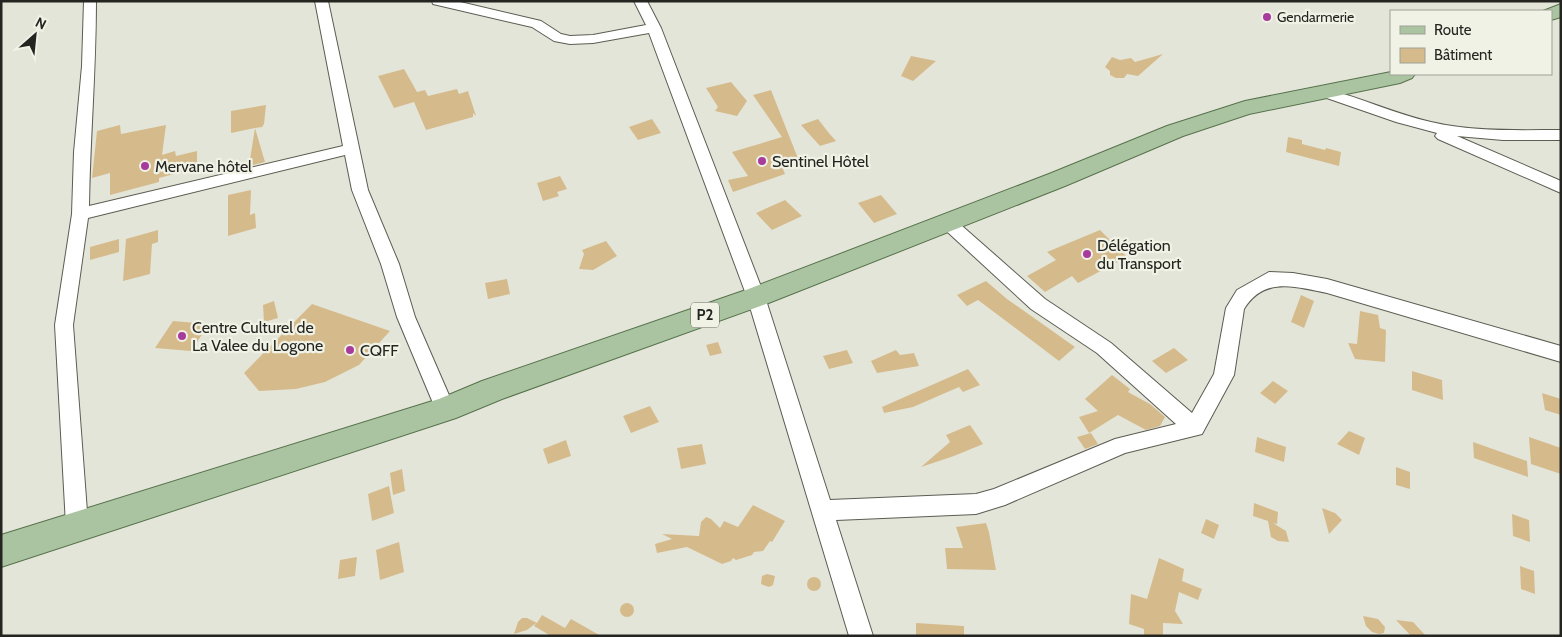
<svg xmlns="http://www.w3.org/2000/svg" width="1562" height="637" font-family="Cabin,sans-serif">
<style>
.building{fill:#d5bb8c}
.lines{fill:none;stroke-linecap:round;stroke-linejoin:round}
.street-casing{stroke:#5c5c52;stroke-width:2}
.primary-casing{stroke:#56724b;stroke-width:2}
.street{fill:#fff;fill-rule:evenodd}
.primary{fill:#aac4a1;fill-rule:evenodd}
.poi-dot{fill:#a73c9c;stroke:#f1f2e6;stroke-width:2}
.labels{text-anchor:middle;stroke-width:4.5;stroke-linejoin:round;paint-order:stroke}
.far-poi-label{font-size:14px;fill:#242420;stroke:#f1f2e6;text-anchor:start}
.shield{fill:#f1f2e6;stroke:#62625b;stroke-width:1}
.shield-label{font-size:15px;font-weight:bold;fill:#242420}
.poi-label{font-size:16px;fill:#242420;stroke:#f1f2e6;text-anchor:start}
</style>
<rect width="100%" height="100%" fill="#e4e5d9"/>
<g class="building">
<path d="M1163 54 1138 76 1127 74 1124 78H1116L1110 75V71L1105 67 1112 57 1120 60 1131 58 1135 62Z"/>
<path d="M911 56 936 61 913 81 901 76Z"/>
<path d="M404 69 417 92 425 90 428 96 457 89 459 94 468 91 476 116 473 113V117L426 130 414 102 394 108 378 76Z"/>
<path d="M731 82 747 101 737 116 715 111 718 107 706 88Z"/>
<path d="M771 90 801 166 783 169 785 174 733 192 728 180 748 176 732 152 782 137 753 95Z"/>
<path d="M266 105 264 124 262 127 255 128 265 162 249 166 255 128 231 133V111Z"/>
<path d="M652 119 661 133 638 140 629 127Z"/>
<path d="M818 119 828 132 836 141 820 146 801 125Z"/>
<path d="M120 125 121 134 166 125 162 155 175 151 176 156 197 151V168L159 178V182L110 195V173L92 178 97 131Z"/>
<path d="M1288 137 1302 140V144L1325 150 1326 148 1341 152 1339 166 1286 152Z"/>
<path d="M560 176 567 189 557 192 559 196 543 201 537 183Z"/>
<path d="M251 190 250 215 255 213 256 228 228 236V195Z"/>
<path d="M881 195 897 214 874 223 858 203Z"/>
<path d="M785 200 802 216 772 230 756 213Z"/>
<path d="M158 230V242L152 244 150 274 123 281 126 239Z"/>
<path d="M1100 230 1127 257 1078 283 1072 276 1045 292 1027 276 1056 260 1047 252Z"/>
<path d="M119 239V252L90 260V247Z"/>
<path d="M606 241 617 256 593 270 579 269 584 254 582 250Z"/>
<path d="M507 279 510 294 488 299 485 283Z"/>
<path d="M986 281 1007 299 1075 347 1059 361 978 300 967 306 957 295Z"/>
<path d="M1301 295 1314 301 1304 328 1291 322Z"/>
<path d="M274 301 278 318 264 322 263 305Z"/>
<path d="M312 304 390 331 359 365 325 382 296 389 259 391 244 373Z"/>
<path d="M1360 311 1378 315 1380 328 1386 330 1385 362 1355 359 1348 343 1357 344Z"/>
<path d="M173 321 209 324 191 351 155 348Z"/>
<path d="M718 342 722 353 710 356 706 345Z"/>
<path d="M1174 348 1188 360 1166 373 1152 361Z"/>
<path d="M847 350 853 363 829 369 823 356Z"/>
<path d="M896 350 900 355 914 353 919 366 877 373 871 361Z"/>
<path d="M968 369 980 385 963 392 959 387 913 407 884 413 882 407Z"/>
<path d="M1412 371 1442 380 1443 400 1412 390Z"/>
<path d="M1112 375 1130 389 1128 392 1150 404 1165 417 1160 426 1146 430 1118 415 1089 433 1079 417 1098 411 1085 399Z"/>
<path d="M1273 381 1288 391 1275 404 1260 393Z"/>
<path d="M1542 393 1561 399V415L1545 410Z"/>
<path d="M650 406 659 422 631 433 623 416Z"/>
<path d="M970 425 983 444 954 456 921 467 950 442 946 435Z"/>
<path d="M1349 431 1365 438 1359 455 1337 444Z"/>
<path d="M1091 433 1098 444 1085 449 1077 437Z"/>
<path d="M1257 437 1286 447 1284 462 1255 452Z"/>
<path d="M1529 437 1561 448V474L1531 464Z"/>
<path d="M566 440 571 456 548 464 543 449Z"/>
<path d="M1473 442 1527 461 1528 477 1474 458Z"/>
<path d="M702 444 706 464 681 469 677 448Z"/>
<path d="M1396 467 1410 472V489L1396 485Z"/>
<path d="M402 469 405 491 393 495 390 473Z"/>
<path d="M389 486 394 513 372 521 368 494Z"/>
<path d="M1254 503 1278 512 1277 524 1273 523 1286 531 1289 542 1278 541 1271 537 1268 521 1253 516Z"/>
<path d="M753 505 785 521 772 542 770 541 763 551 754 552 752 555 736 560 733 558 731 561 722 564 687 547 657 553 655 544 672 539 662 534 699 536 701 522 706 517 711 519 720 528 724 521 738 527Z"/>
<path d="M1322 508 1335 513 1342 520 1329 534Z"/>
<path d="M1512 514 1529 520 1530 542 1513 536Z"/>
<path d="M1206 519 1219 525 1214 539 1201 533Z"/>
<path d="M986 523 989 532 996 570 947 569 945 548H963L956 527Z"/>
<path d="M399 542 404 572 380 580 376 550Z"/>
<path d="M357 557 355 576 338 579 340 560Z"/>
<path d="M1159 558 1184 569 1182 581 1202 589 1198 600 1179 592 1175 611 1183 624 1163 623V636H1144V629L1129 624 1131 594 1147 599Z"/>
<path d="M1520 566 1534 571 1535 594 1521 589Z"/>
<path d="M767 574 775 576 773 585 769 587 761 584 762 576Z"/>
<circle cx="814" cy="584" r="7"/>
<circle cx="627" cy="610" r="7"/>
<path d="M542 615 565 628 571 619 601 636H551L534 626 536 623 527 630 514 634 518 622 522 618H527L537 623Z"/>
<path d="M1363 616 1378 619 1385 627 1384 633 1379 634 1372 632 1366 626Z"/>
<path d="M1396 620 1413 622 1426 636H1411Z"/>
<path d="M916 623 964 626V636H916Z"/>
</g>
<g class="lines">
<defs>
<g id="street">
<path d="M84 1H96C96 70 90 138 89 206L343 146 315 1H328L368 190 399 264 415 317 455 409 452 415 445 417 438 415 397 317 381 264 352 190 345 155 88 218 73 325 88 525 85 532 77 535 69 532 66 525 55 325 72 214 74 152 82 66Z"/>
<path d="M432 1H456L541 21 561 34 570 36 593 35 646 25 634 1H647L661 28 765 297 830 500 976 494 994 489 1115 439 1176 424 1097 353 1031 309 941 226 939 222 941 218 947 216 953 218 1045 299 1111 343 1192 413 1214 374 1226 308 1237 290 1269 272 1293 273 1327 279 1561 346V362L1327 293C1296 287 1264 276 1244 309L1234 375 1202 434 1125 453 1005 505 976 514 836 520 873 636H849L747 297 649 33 593 43 570 44 554 41 532 27 433 4Z"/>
<path d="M1326 89C1362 98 1395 114 1431 122 1474 132 1517 130 1561 130V140H1503L1457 136 1561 181V193L1438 139 1435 136 1437 133 1396 122 1321 96 1319 93 1321 90Z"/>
</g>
<g id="primary">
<path d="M1561 4V17L1551 20V11H1543Z"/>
<path d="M1391 72 1415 74 1412 78 1400 83 1249 114 1183 136 1065 186 766 304 502 399 456 418 1 567V535L439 399 482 381 746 290 1049 174 1167 126 1245 101Z"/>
</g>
</defs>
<use href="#street" class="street-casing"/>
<use href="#primary" class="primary-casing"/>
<use href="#street" class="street"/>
<use href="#primary" class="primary"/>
</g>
<g class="poi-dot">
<circle cx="1267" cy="17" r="5"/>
<circle cx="762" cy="161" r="5"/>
<circle cx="145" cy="166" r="5"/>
<circle cx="1087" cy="254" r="5"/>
<circle cx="182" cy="336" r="5"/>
<circle cx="350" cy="350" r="5"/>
</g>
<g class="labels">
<g class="far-poi-label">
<text x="1277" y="22">Gendarmerie</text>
</g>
<rect class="shield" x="691" y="302.5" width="28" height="25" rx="4"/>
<g class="shield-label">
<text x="705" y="320">P2</text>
</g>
<g class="poi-label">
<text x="772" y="167">Sentinel Hôtel</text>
<text x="155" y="172">Mervane hôtel</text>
<text x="1097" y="251">Délégation<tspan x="1097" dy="18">du Transport</tspan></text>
<text x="192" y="333">Centre Culturel de<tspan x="192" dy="18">La Valee du Logone</tspan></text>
<text x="360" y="356">CQFF</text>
</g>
</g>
<rect width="1562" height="637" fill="none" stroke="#242420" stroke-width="5"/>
<rect x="1390" y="10" width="162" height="65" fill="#f1f2e6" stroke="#9fa097"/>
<rect x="1400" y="26" width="25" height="8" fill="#aac4a1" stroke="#9fa097"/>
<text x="1434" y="35" font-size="15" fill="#242420">Route</text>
<rect x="1400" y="48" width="25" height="15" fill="#d5bb8c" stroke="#9fa097"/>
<text x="1434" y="60" font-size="15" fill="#242420">Bâtiment</text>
<g transform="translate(35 35) rotate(27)" stroke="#f1f2e6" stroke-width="4" paint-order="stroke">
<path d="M0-4L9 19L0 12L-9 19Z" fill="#242420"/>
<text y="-8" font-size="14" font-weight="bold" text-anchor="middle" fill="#242420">N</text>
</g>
</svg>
